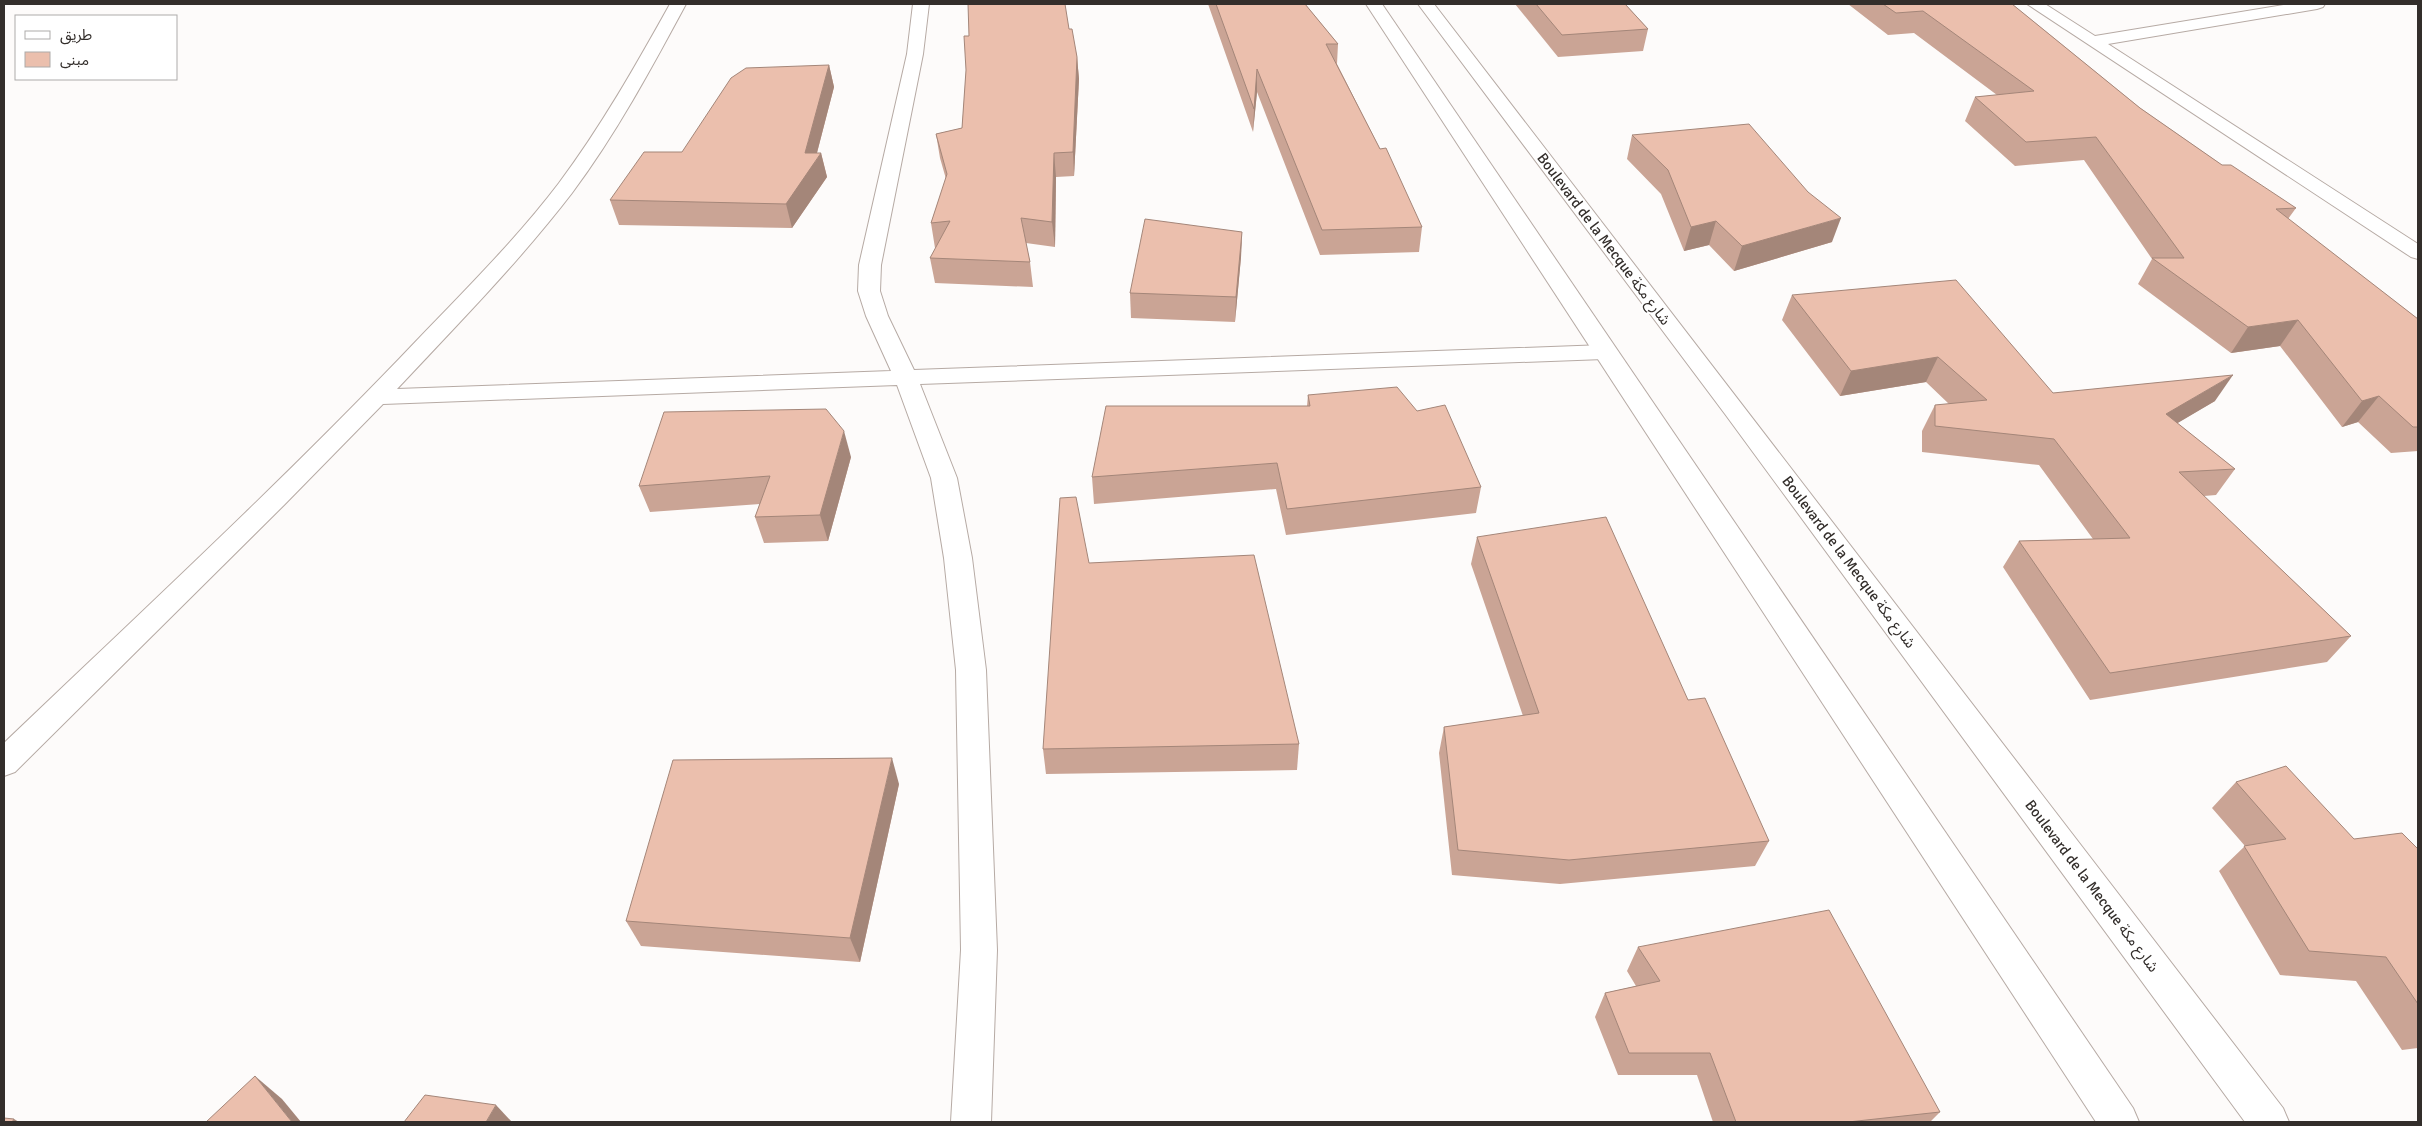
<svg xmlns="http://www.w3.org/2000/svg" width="2422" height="1126" font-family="Signika,'Noto Sans Arabic',sans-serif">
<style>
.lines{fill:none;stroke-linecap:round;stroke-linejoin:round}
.minor-casing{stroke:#b6aaa4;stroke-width:2}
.secondary-casing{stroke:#b6aaa4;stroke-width:2}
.minor{fill:#fff;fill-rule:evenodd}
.secondary{fill:#fff;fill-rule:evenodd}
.wall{fill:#caa495}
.shaded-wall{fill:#a48679}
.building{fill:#ebbfad;stroke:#a48679}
.labels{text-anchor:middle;stroke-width:4;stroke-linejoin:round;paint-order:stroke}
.street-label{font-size:15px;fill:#332e2b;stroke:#fff}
</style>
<rect width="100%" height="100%" fill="#fdfbfa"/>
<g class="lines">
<defs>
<g id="minor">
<path d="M670 4H686C651 69 616 134 572 193 519 262 457 325 397 389L891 371 866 316 858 291 859 265 907 54 913 4H929L923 54 881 265 880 291 888 316 914 370 1604 345 1612 347 1616 352 1612 357 1604 359 920 384 957 478 972 558 986 670 997 950 991 1122H951L961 950 956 670 944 558 931 478 897 385 383 404 284 505 15 772 4 776V743C137 616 272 491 400 358 454 301 511 246 559 183 601 127 636 65 670 4Z"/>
<path d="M2027 4H2045L2095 36 2290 4H2325L2323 7 2317 9 2108 44 2418 244V259L2411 257Z"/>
</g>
<g id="secondary">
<path d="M1366 4H1382L2133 1108 2139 1122H2096Z"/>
<path d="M1418 4H1434L2283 1108 2289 1122H2245L1725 414Z"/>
</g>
</defs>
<use href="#minor" class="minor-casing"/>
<use href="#secondary" class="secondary-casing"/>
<use href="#minor" class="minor"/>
<use href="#secondary" class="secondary"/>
</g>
<g class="wall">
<path d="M1208 4H1305L1338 44 1337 64 1380 149 1422 227 1419 252 1320 255 1257 92 1253 132Z"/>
<path d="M1515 4H1625L1648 29 1643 51 1558 57Z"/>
<path d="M1848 4H2012L2140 108 2222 165 2296 208 2288 219 2418 319V451L2391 453 2358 422 2342 427 2280 346 2231 353 2138 284 2152 259 2084 160 2015 166 1965 121 1975 97 1997 95 1914 33 1888 35Z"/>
<path d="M1069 29 1077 57 1079 79 1074 176 1056 177 1055 247 1026 243 1030 262 1033 287 935 283 930 258 936 248H935L931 223 946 179 940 158 936 134 962 128 969 36Z"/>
<path d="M829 65 834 87 817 153H821L827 177 792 228 619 225 610 200 682 152Z"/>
<path d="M1632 135 1832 242 1734 271 1709 245 1684 251 1661 194 1627 159Z"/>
<path d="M1242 232 1241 257 1235 322 1131 318 1130 293Z"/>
<path d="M1792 295 2053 393 2215 401 2177 423 2235 469 2216 495 2204 496 2351 636 2327 662 2090 700 2003 567 2019 541 2093 539 2039 465 1922 452V431L1935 405 1949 404 1926 382 1840 396 1782 320Z"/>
<path d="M1308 395 1481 487 1476 513 1286 535 1276 489 1094 504 1092 477 1307 406Z"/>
<path d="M851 457 828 541 764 543 755 517 760 504 650 512 639 486Z"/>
<path d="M1477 537 1688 700 1769 841 1755 866 1560 884 1452 875 1439 753 1444 727 1523 716 1471 564Z"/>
<path d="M1089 563 1299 744 1297 770 1046 774 1043 749Z"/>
<path d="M2236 782 2354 839 2418 849V1048L2402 1050 2356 981 2280 975 2219 871 2245 846 2212 808Z"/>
<path d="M899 784 860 962 641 946 626 921Z"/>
<path d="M1638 947 1940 1112 1930 1122H1713L1697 1075H1618L1595 1017 1605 993 1636 986 1627 971Z"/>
</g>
<g class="shaded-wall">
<path d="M1077 57 1079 79 1074 176 1073 152Z"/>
<path d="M829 65 834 87 814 164 821 153 827 177 792 228 786 204 805 153Z"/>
<path d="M1257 69V92L1253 132 1254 109Z"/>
<path d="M1054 153 1056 177 1055 247 1052 222Z"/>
<path d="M1841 218 1832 242 1734 271 1742 246Z"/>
<path d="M1716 221 1709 245 1684 251 1691 227Z"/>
<path d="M1242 232 1241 257 1235 322 1236 297Z"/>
<path d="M2298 320 2280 346 2231 353 2248 327Z"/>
<path d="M1938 357 1926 382 1840 396 1851 371Z"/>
<path d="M2233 375 2215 401 2149 440 2166 414Z"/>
<path d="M2379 396 2358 422 2342 427 2362 401Z"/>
<path d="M844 431 851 457 828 541 820 515Z"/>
<path d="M892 758 899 784 860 962 850 938Z"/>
<path d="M255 1076 282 1099 301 1122H292Z"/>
<path d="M496 1105 512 1122H486Z"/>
<path d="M14 1119 19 1122H12Z"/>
</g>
<g class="building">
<path d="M968 4H1065L1069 29H1072L1077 57 1073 152 1054 153 1052 222 1021 218 1030 262 930 258 950 221 931 223 947 174 936 134 962 128 966 70 964 36H969Z"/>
<path d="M1216 4H1305L1338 44H1326L1380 149 1386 148 1422 227 1322 230 1257 69 1254 109Z"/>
<path d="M1536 4H1625L1648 29 1562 35Z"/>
<path d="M1883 4H2012L2140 108 2222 165H2231L2296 208 2276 209 2418 319V427H2413L2379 396 2362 401 2298 320 2248 327 2152 258H2184L2096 137 2026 142 1975 97 2034 91 1923 11 1896 13Z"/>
<path d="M829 65 805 153H821L786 204 610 200 644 152H682L731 78 746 68Z"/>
<path d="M1749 124 1808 192 1841 218 1742 246 1716 221 1691 227 1668 170 1632 135Z"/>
<path d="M1145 219 1242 232 1236 297 1130 293Z"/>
<path d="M1956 280 2053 393 2233 375 2166 414 2235 469 2179 472 2351 636 2110 673 2019 541 2130 538 2054 439 1935 426V405L1987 400 1938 357 1851 371 1792 295Z"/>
<path d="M1397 387 1417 411 1445 405 1481 487 1287 509 1277 463 1092 477 1106 406H1310L1308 395Z"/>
<path d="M826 409 844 431 820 515 755 517 770 476 639 486 664 412Z"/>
<path d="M1076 497 1089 563 1254 555 1299 744 1043 749 1060 498Z"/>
<path d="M1606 517 1688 700 1705 698 1769 841 1569 860 1458 850 1444 727 1539 713 1477 537Z"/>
<path d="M892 758 850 938 626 921 673 760Z"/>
<path d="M2286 766 2354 839 2402 833 2418 849V1004L2386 957 2309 951 2244 846 2286 839 2236 782Z"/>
<path d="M1829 910 1940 1112 1848 1122H1736L1710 1053H1629L1605 993 1660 981 1638 947Z"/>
<path d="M255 1076 292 1122H206Z"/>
<path d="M425 1095 496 1105 486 1122H404Z"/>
<path d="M4 1118 14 1119 12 1122H4Z"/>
</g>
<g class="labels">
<g class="street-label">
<text transform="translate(1604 239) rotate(53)" y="5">Boulevard de la Mecque شارع مكة</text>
<text transform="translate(1849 562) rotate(53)" y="5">Boulevard de la Mecque شارع مكة</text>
<text transform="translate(2092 886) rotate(53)" y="5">Boulevard de la Mecque شارع مكة</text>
</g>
</g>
<rect width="2422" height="1126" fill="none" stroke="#332e2b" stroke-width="10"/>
<rect x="15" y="15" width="162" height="65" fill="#ffffff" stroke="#adabaa"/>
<rect x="25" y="31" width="25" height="8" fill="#ffffff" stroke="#adabaa"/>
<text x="60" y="40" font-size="15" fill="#332e2b">طريق</text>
<rect x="25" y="52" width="25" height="15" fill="#ebbfad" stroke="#adabaa"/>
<text x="60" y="65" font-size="15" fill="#332e2b">مبنى</text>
</svg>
